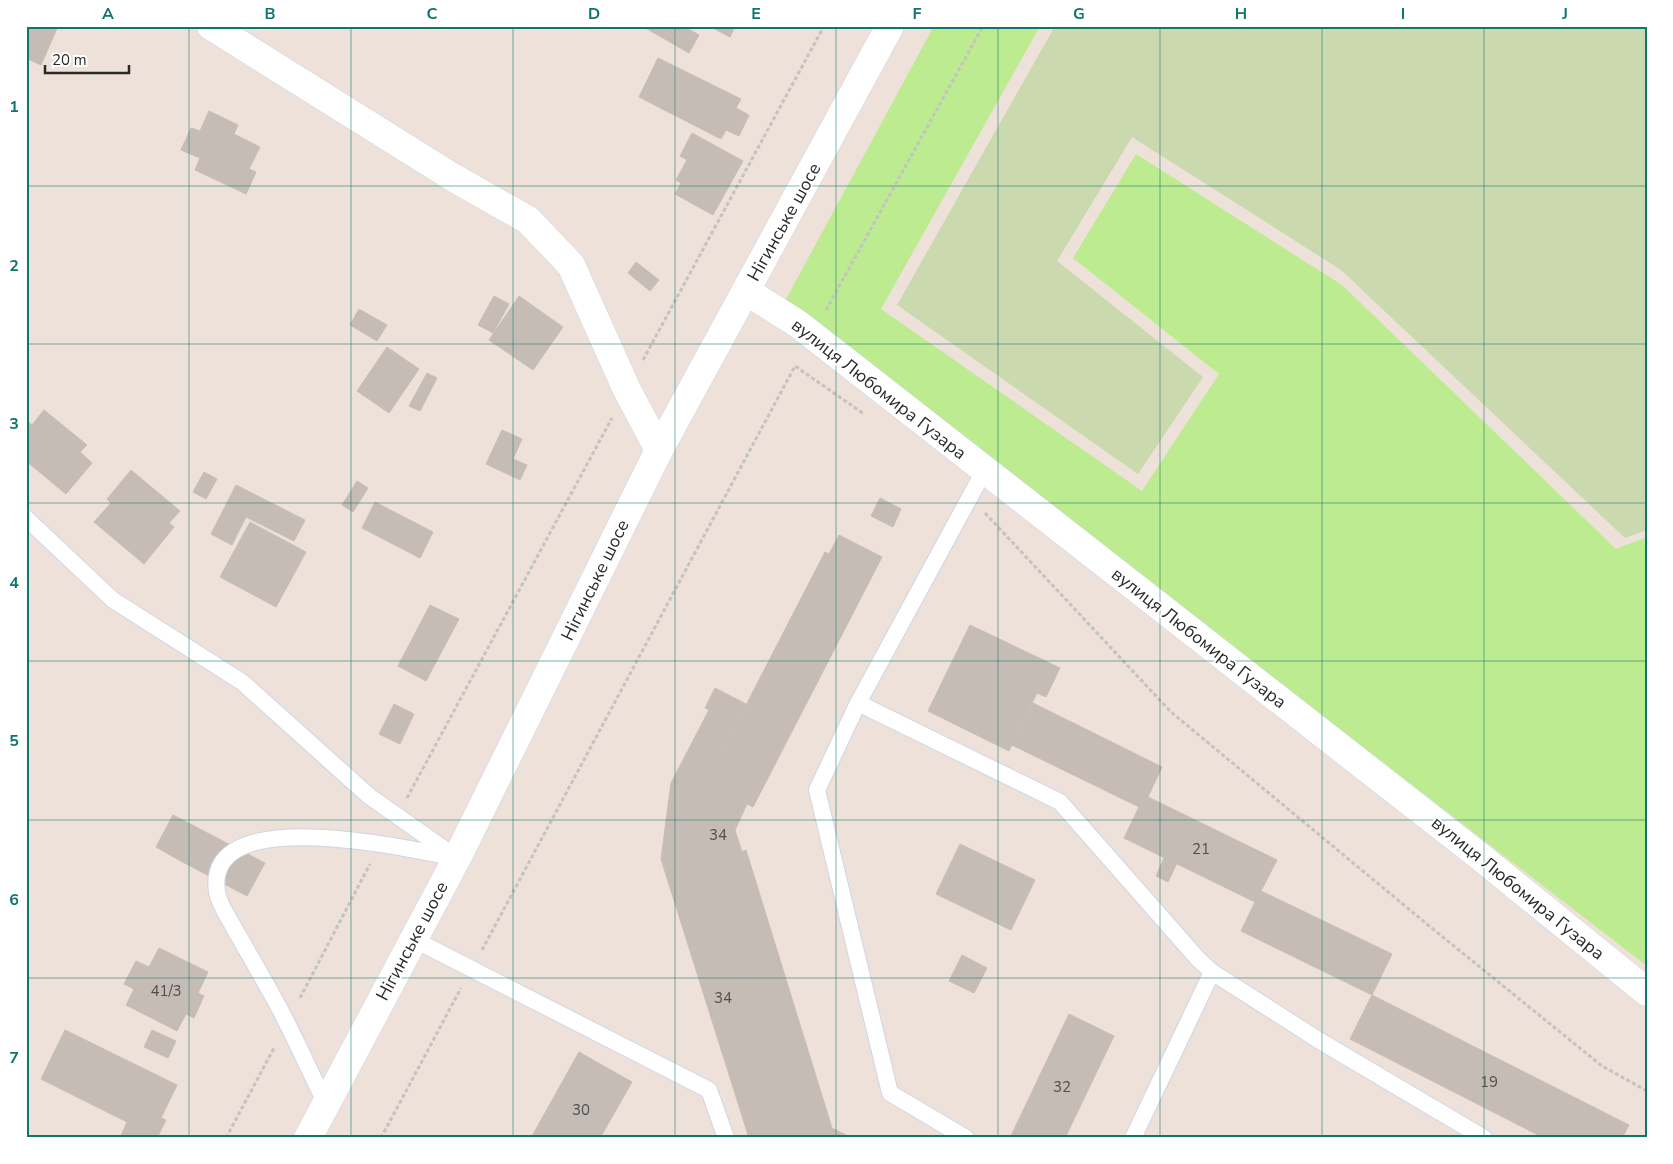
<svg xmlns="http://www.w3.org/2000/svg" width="1673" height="1164" font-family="'Nunito Sans',sans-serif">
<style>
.green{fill:#bdeb8f}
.cemetery{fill:#cad9ae}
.building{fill:#c5bdb5;stroke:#c9bdb3}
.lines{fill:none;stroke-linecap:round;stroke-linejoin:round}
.lane-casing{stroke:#ced6e4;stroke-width:18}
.street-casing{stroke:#ced6e4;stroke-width:29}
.secondary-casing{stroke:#ced6e4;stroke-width:29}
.path{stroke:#c3c3c3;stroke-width:3;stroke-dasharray:4 2.5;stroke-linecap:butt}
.lane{stroke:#fff;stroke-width:16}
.street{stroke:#fff;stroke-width:28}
.secondary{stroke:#fff;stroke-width:28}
.grid{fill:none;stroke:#0f766e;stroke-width:1;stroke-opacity:0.55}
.labels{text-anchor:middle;stroke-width:4;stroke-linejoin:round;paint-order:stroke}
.number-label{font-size:15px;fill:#504e4c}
.street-label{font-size:18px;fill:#292929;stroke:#fff}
.neatline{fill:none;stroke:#0f766e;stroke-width:2}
.grid-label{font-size:16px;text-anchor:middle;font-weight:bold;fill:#0f766e}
</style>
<rect width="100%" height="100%" fill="#ede1d9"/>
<path class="green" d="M934 26H1040L881 309 1142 491 1219 374 1073 258 1136 154 1342 285 1616 549 1647 537V966L785 301Z"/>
<path class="cemetery" d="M1055 26H1647V530L1625 538 1341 270 1132 137 1057 261 1203 377 1138 474 897 305Z"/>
<g class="building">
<path d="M26 26H58L41 65 26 58Z"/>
<path d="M642 26H683L699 35 689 53Z"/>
<path d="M709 26H735L730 37Z"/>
<path d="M658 58 741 99 736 108 749 115 739 136 726 130 721 139 639 97Z"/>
<path d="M209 111 238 125 234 134 260 147 249 169 256 172 246 194 195 170 200 158 181 150 191 128 200 131Z"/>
<path d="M692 133 743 161 713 215 675 194 681 183 676 180 687 160 680 156Z"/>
<path d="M636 262 659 280 650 291 628 273Z"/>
<path d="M494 296 509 304 493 333 478 325Z"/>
<path d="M519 296 563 327 533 370 489 340Z"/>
<path d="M359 309 387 325 377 341 350 325Z"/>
<path d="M387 347 419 369 389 413 357 391Z"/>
<path d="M427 373 437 378 420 411 409 406Z"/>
<path d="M44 410 87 445 80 452 92 463 66 494 26 461V420L32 425Z"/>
<path d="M502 430 522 439 513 459 527 465 520 480 486 464Z"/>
<path d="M131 470 180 511 169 523 174 527 144 564 94 522 111 503 107 499Z"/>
<path d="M204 472 217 479 206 499 193 492Z"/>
<path d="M357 481 368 488 353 512 342 505Z"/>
<path d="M236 485 305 520 294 541 246 517 232 545 211 534Z"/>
<path d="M880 498 901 509 893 527 871 516Z"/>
<path d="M375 502 433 532 420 558 362 528Z"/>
<path d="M250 522 306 552 276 607 220 577Z"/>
<path d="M839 535 882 557 753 807 747 804 735 830 742 852 746 850 832 1128 852 1138H784L692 843 699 840 702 807 695 804 825 552 829 554Z"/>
<path d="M430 605 459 619 426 681 398 666Z"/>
<path d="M970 625 1060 668 1046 697 1037 693 1009 751 928 711Z"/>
<path d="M715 688 746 704 695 804 702 807 699 840 692 843 784 1138H749L661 859 671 783 709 710 705 708Z"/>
<path d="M1033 703 1162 767 1148 797 1277 860 1261 891 1392 954 1372 995 1241 931 1255 902 1124 838 1139 807 1012 745Z"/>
<path d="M394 704 414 714 400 744 379 734Z"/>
<path d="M173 815 194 826 177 859 156 847Z"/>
<path d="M194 826 265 863 247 896 177 859Z"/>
<path d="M960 844 1035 880 1011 930 936 894Z"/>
<path d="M1164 858 1177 863 1168 882 1156 876Z"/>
<path d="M159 948 208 972 198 993 204 996 194 1018 186 1014 177 1031 126 1005 134 989 124 984 136 961 149 967Z"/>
<path d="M962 955 987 968 974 993 949 981Z"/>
<path d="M1372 995 1629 1125 1622 1138H1544L1350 1039Z"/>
<path d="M1069 1014 1114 1036 1065 1138H1010Z"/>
<path d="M65 1030 177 1085 161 1118 166 1120 157 1138 150 1136 149 1138H120L127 1122 41 1079Z"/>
<path d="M152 1030 176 1041 168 1058 144 1047Z"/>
<path d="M579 1052 632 1082 600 1138H531Z"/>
</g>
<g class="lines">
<defs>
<g id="lane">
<path d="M26 518 113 600 242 682 369 796 457 858"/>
<path d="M858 703 1060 802 1198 959 1212 972 1320 1041 1484 1138"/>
<path d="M413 939 709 1090 726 1138"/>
<path d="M326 1104C309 1070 294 1035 276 1002 262 976 247 951 233 926 227 915 219 904 217 892 203 801 407 849 452 857"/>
<path d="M966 1138 890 1093 817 790 858 703 984 471"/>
<path d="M1133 1138 1212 972"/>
</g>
<g id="street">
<path d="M211 26 454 178 528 220 571 265 627 390 659 450"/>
<path d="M746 291 798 324 1478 855 1647 992"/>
</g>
<path id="secondary" d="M308 1138 457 858 659 450 890 26"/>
</defs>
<use href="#lane" class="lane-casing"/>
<use href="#street" class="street-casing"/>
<use href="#secondary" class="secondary-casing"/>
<g class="path">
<path d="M826 310 983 26"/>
<path d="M643 360 824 26"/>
<path d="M985 513 1171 712 1428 925 1602 1066 1647 1091"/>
<path d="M407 798 612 418"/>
<path d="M482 950 795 366 864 414"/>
<path d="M300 998 370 864"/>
<path d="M226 1138 274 1048"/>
<path d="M381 1138 461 988"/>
</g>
<use href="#lane" class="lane"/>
<use href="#street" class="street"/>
<use href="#secondary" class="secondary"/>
</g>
<path class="grid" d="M189 26V1138M351 26V1138M513 26V1138M675 26V1138M836 26V1138M998 26V1138M1160 26V1138M1322 26V1138M1484 26V1138M26 186H1647M26 344H1647M26 503H1647M26 661H1647M26 820H1647M26 978H1647"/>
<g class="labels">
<g class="number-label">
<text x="718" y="840">34</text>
<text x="1201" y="854">21</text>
<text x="166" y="996">41/3</text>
<text x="723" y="1003">34</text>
<text x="1489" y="1087">19</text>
<text x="1062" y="1092">32</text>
<text x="581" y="1115">30</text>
</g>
<g class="street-label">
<text transform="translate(784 222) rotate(-61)" y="6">Нігинське шосе</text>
<text transform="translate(879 389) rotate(38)" y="6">вулиця Любомира Гузара</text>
<text transform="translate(595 580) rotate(-64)" y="6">Нігинське шосе</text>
<text transform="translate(1199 638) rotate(38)" y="6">вулиця Любомира Гузара</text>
<text transform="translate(1518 888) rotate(39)" y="6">вулиця Любомира Гузара</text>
<text transform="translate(412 941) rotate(-62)" y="6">Нігинське шосе</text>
</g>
</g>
<rect width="1673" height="1164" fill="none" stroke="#ffffff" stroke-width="55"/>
<path d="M45 65v8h84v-8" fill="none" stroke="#292929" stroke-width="2.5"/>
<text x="52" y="65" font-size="15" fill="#292929" stroke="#ffffff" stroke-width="4" paint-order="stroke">20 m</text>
<rect x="28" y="28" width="1618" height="1108" class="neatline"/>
<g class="grid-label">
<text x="108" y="19">A</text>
<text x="270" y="19">B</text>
<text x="432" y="19">C</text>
<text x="594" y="19">D</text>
<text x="756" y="19">E</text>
<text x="917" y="19">F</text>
<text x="1079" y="19">G</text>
<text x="1241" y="19">H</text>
<text x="1403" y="19">I</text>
<text x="1565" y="19">J</text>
<text x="14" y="112">1</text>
<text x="14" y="271">2</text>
<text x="14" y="429">3</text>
<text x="14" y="588">4</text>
<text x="14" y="746">5</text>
<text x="14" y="905">6</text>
<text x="14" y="1063">7</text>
</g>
</svg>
